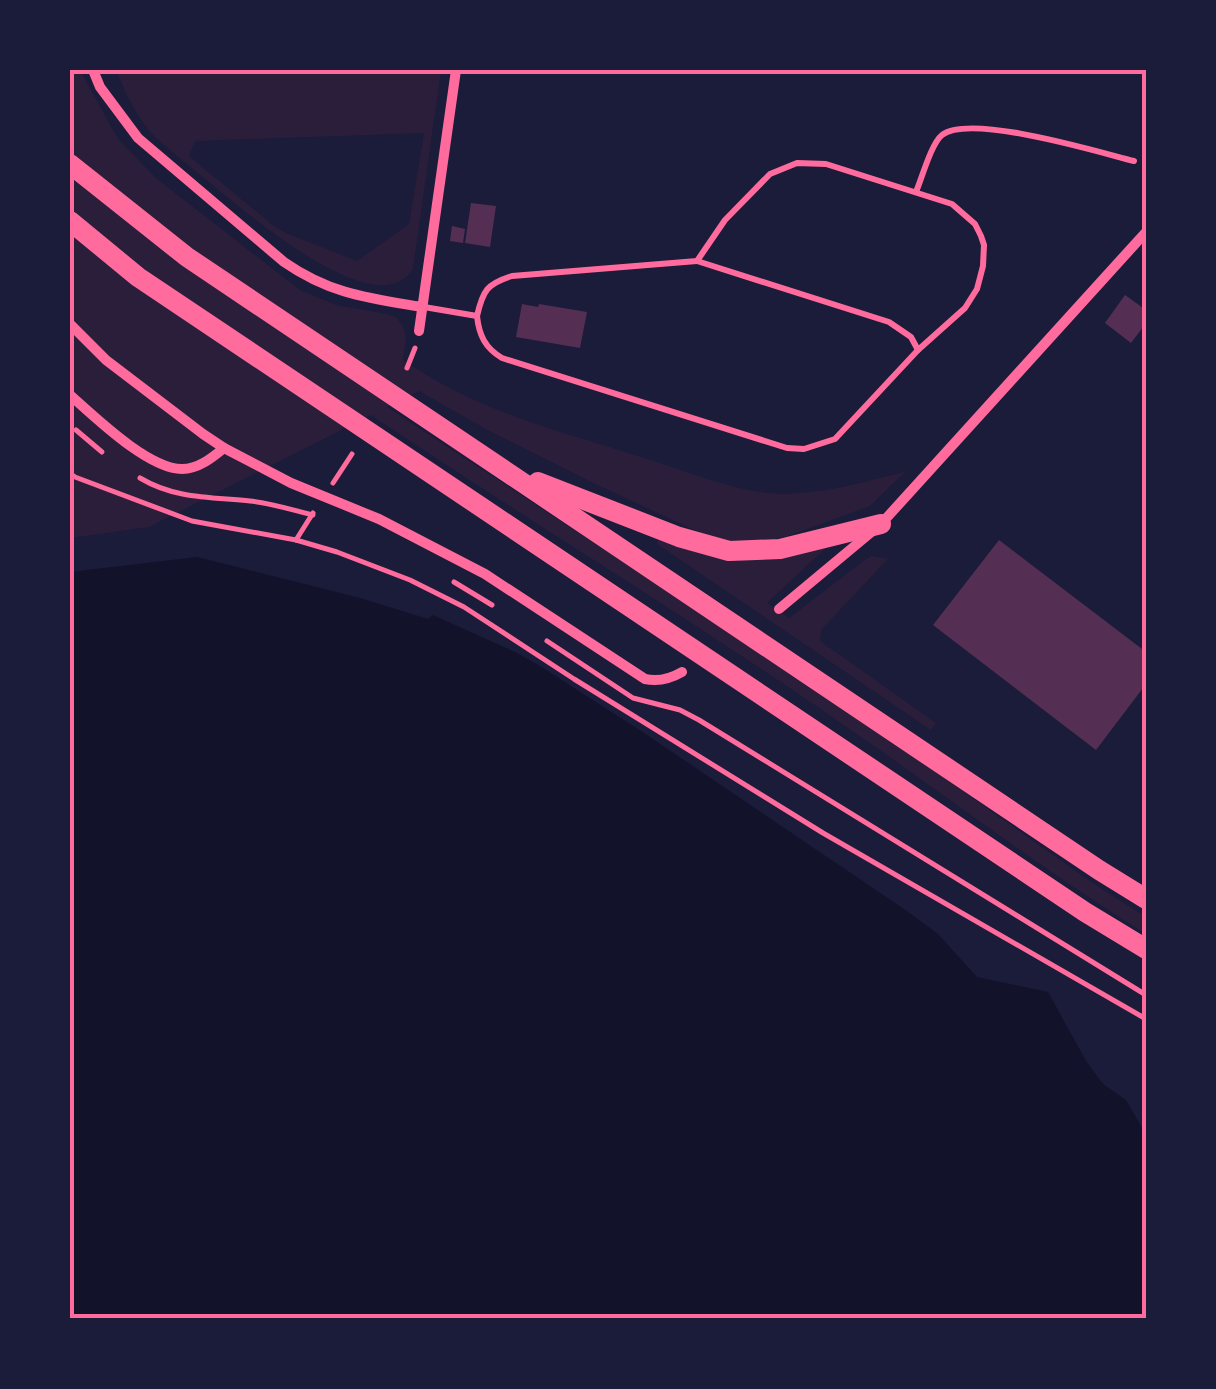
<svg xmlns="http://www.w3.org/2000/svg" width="1216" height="1389" font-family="Figtree,sans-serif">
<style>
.green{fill:#2a1e3b;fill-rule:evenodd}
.water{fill:#12122b}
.building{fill:#542f53}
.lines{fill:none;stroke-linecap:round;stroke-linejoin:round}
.path{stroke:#ff6b9d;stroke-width:5}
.service{stroke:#ff6b9d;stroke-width:6}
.minor{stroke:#ff6b9d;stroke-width:10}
.primary{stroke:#ff6b9d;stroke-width:20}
.neatline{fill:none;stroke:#ff6b9d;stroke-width:4}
</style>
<rect width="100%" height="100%" fill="#1b1b3a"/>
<g class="green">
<path d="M70 70H80L118 139 156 178 300 290 336 305 387 314 397 318 403 327 406 337 403 360C480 413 563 432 651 460 689 472 729 489 769 493 815 497 862 482 905 472L870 506 788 536 771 540 727 541 692 529 589 481 491 432 419 391 387 407 848 710 1097 886 1146 917V934C1041 869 943 793 841 723 687 616 527 520 371 415L149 527 70 538Z"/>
<path d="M116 70H441L413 269C377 328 241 208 209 182 191 167 172 153 155 137 138 120 125 93 116 70ZM424 133 409 224 357 261 286 233 274 226 189 156 195 141Z"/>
<path d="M659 539 826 548 767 603 789 618 866 559 872 556 888 559 821 630 820 641 936 723 931 730 657 544Z"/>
</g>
<path class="water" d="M197 557 360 598 428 619 433 615 515 652 540 666 644 733 904 909 938 934 977 977 1048 992 1086 1061 1103 1084 1126 1100 1146 1135V1319H70V572Z"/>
<g class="building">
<path d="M471 203 496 206 490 247 465 243Z"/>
<path d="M452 226 465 229 463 243 450 241Z"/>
<path d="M1125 295 1146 310V323L1131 343 1105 323Z"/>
<path d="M522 304 538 307 539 304 587 312 580 348 516 337Z"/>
<path d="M999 540 1146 652V684L1096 750 933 625Z"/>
</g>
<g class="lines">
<g class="path">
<path d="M407 368 415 348"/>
<path d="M76 430 102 452"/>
<path d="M70 474 75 477 192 521 296 540 337 552 410 580 464 607 574 679 823 833 1146 1019"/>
<path d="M140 478C175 499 211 497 250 501 271 503 292 510 313 515"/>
<path d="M333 483 352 454"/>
<path d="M296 540 313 513"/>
<path d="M454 582 492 605"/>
<path d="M547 641 633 698 680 710 699 720 1146 995"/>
</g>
<g class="service">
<path d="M916 192C922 178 931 144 942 135 970 113 1098 152 1134 161"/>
<path d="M697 261 889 322 911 337 918 350"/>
<path d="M424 307 477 316C479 335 485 348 502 358L787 448 804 449 835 439 918 350 965 308 977 289 983 266 984 245 981 236 975 224 952 204 826 164 797 163 770 174 725 220 697 261 512 276C487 284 483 290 477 316"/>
</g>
<g class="minor">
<path d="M93 70 100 87 138 138 284 262C330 294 368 298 422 307"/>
<path d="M70 324 106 360 203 434 224 448 291 483 379 519 485 574 645 679C659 682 670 679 682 672"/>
<path d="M419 331 456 70"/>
<path d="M70 395C95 417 148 469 182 469 198 469 212 458 224 448"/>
<path d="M779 609 881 524 1146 232"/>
</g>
<g class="primary">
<path d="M70 164 187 257 1099 870 1146 899"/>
<path d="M70 221 138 277 1085 912 1146 949"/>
<path d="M538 482 679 537 729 551 780 549 881 524"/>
</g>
</g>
<rect width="1216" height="1389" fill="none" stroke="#1b1b3a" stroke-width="145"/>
<rect x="72" y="72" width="1072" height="1244" class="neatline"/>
</svg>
